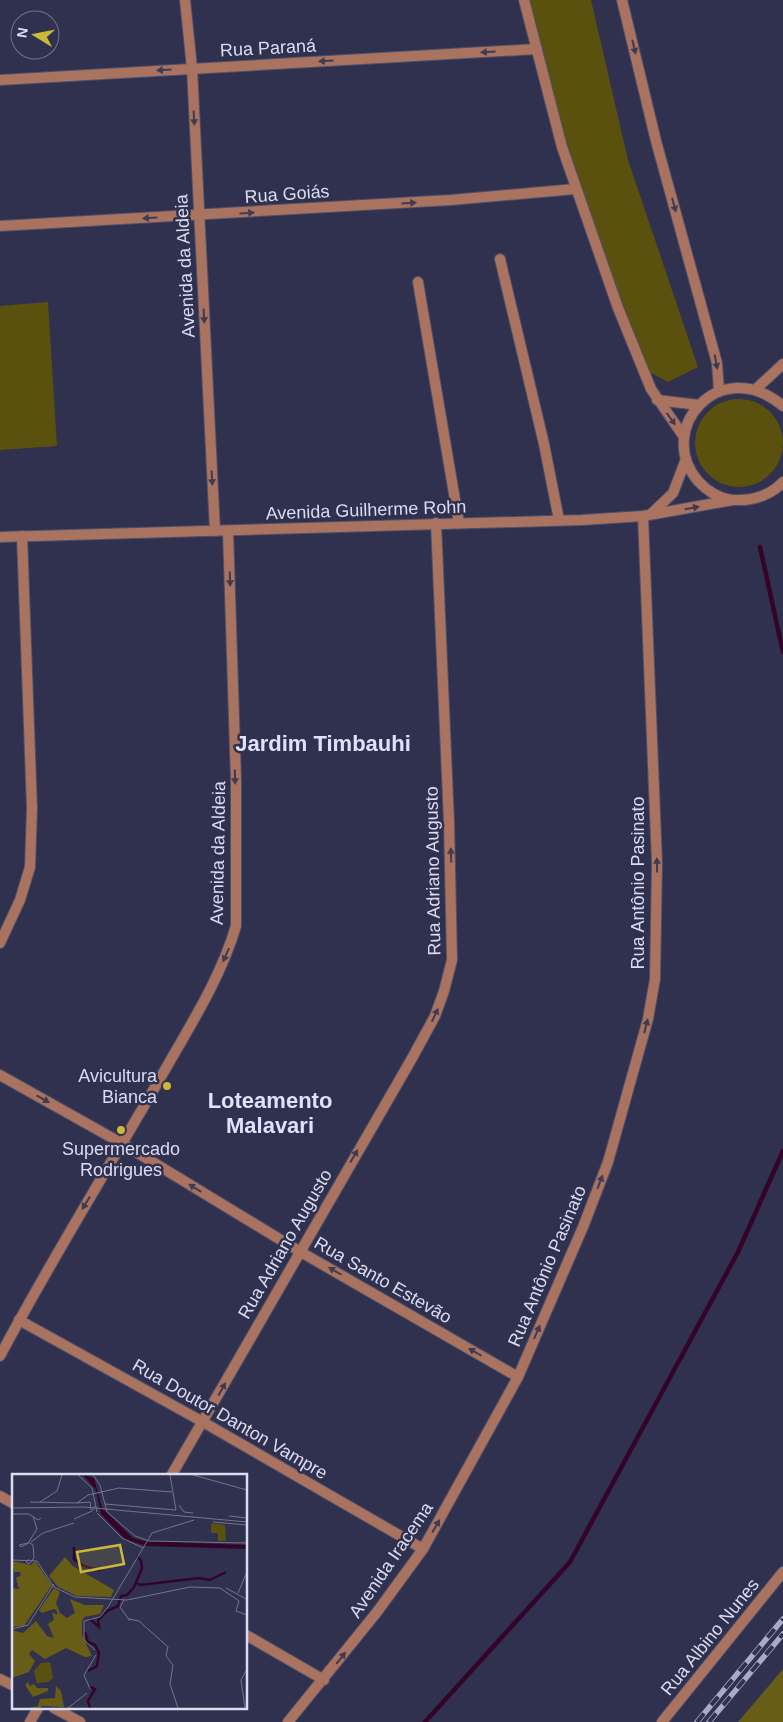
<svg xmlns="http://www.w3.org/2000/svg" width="783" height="1722" font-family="Helvetica,sans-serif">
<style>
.green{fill:#5b510e}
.forest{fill:#675d17}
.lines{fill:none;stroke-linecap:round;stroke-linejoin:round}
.stream{stroke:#340428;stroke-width:4.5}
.minor-casing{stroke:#4e506c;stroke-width:12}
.tertiary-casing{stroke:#4e506c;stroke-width:12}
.minor{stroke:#aa735f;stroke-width:10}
.tertiary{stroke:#aa735f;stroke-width:10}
.rail-casing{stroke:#a9abc2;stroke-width:5.5}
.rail{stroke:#2f314f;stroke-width:4;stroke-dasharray:11;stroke-linecap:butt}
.oneway{fill:#413b51}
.poi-dot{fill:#ccb938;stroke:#2f314f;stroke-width:2}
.labels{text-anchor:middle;stroke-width:5;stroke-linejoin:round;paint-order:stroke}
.street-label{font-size:18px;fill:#dadcf0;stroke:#2f314f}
.poi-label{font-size:18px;fill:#dadcf0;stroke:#2f314f;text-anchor:end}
.district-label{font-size:22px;font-weight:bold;fill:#dfe2fa;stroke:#2f314f}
.inset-river{fill:none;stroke:#340428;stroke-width:2.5}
.inset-road{fill:none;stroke:#73758f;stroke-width:1}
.view{fill:#ccb938;fill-opacity:0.15;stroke:#ccb938;stroke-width:2.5}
.inset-edge{fill:none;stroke:#dadcf0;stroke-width:2.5}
</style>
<rect width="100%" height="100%" fill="#2f314f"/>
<g class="green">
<path d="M528 0H591L628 160 698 367 668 382 647 371 572 169Z"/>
<path d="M48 302 57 446 0 450V306Z"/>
<circle cx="739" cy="443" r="44"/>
</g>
<path class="forest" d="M783 1669V1722H738Z"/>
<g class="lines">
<g class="stream">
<path d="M760 547 783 652"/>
<path d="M425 1722 570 1562 738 1252 783 1151"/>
</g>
<defs>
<g id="minor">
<path d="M185 0 192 68 215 531"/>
<path d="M0 80 537 49"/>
<path d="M0 226 451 200 575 189"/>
<path d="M500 259 544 444 559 520"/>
<path d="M418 282 459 523"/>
<path d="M651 514 673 493 686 459"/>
<path d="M0 537 582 520 643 516 733 500"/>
<path d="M0 943 20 900 30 867 32 808 22 536"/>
<path d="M0 1075 123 1144 299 1251 518 1377"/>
<path d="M19 1320 203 1422 423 1549"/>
<path d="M0 1356C51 1260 108 1169 162 1075 189 1027 220 980 236 926V780L228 531"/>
<path d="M171 1476 411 1060 435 1016 444 991 452 960 449 822 436 523"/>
<path d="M0 1496 14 1504"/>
<path d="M246 1635 324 1680"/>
<path d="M0 1679 14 1686"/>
<path d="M54 1708 80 1722"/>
<path d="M30 1722 38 1708"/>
<path d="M288 1722 377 1612 423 1549 518 1377 583 1227 608 1162 648 1019 655 979 657 863 643 516"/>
<path d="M662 1722 783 1572"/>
</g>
<g id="tertiary">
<path d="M524 0 562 147 618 308 651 389 684 437"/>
<path d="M622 0 656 141 717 363 719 391"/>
<path d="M756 389 783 364"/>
<path d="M657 400 699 405"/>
<path d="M783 406C720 353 654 429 698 481 707 491 721 500 735 500 753 501 771 495 783 482"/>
</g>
</defs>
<use href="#minor" class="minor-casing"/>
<use href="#tertiary" class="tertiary-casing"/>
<use href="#minor" class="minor"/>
<use href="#tertiary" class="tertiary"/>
<defs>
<g id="rail">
<path d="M697 1722 783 1619"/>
<path d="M709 1722 783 1634"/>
</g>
</defs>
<use href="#rail" class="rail-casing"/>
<use href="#rail" class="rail"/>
</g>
<defs><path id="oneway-solid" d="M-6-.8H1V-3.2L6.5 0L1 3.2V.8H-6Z" transform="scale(1.25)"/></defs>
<g class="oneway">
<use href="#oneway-solid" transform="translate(634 47) rotate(77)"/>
<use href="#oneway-solid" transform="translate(488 52) rotate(177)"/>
<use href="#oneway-solid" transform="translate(326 61) rotate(177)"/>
<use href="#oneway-solid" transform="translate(164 70) rotate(177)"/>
<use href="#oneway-solid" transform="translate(194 118) rotate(87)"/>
<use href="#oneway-solid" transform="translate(409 203) rotate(-4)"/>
<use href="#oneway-solid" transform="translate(674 205) rotate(75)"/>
<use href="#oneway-solid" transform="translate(247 213) rotate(-4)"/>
<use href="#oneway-solid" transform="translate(150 218) rotate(177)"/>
<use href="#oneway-solid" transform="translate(204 316) rotate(87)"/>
<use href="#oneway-solid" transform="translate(716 362) rotate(80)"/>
<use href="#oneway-solid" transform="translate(671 419) rotate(54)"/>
<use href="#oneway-solid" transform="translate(212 478) rotate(87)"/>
<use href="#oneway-solid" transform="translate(692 508) rotate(-10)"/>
<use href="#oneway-solid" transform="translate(230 579) rotate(88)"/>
<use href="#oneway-solid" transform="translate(235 777) rotate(89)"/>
<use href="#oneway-solid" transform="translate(451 855) rotate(-92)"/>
<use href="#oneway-solid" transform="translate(657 865) rotate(-91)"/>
<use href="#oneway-solid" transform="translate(226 955) rotate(114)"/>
<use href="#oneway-solid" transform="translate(435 1015) rotate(-65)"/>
<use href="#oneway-solid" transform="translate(646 1026) rotate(-76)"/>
<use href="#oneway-solid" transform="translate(43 1099) rotate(29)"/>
<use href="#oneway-solid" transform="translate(354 1156) rotate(-60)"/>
<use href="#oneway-solid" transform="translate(600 1182) rotate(-69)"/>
<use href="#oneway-solid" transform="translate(195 1188) rotate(-149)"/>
<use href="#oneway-solid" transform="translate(86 1203) rotate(122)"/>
<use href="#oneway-solid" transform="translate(335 1271) rotate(-150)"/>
<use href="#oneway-solid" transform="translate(537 1332) rotate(-66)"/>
<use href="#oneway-solid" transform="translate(475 1352) rotate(-150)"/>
<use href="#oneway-solid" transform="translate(222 1389) rotate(-61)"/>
<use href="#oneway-solid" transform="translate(436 1526) rotate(-60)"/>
<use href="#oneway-solid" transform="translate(341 1658) rotate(-52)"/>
</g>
<g class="poi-dot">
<circle cx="167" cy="1086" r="5"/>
<circle cx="121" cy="1130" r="5"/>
</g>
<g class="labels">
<g class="street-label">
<text transform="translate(268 48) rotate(-3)" y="6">Rua Paraná</text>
<text transform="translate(287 194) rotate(-4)" y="6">Rua Goiás</text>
<text transform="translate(185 266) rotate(-93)" y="6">Avenida da Aldeia</text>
<text transform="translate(366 510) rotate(-2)" y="6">Avenida Guilherme Rohn</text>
<text transform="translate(218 853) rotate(-89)" y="6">Avenida da Aldeia</text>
<text transform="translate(433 871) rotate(-91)" y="6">Rua Adriano Augusto</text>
<text transform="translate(638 883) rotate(-90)" y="6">Rua Antônio Pasinato</text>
<text transform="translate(285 1244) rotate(-60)" y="6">Rua Adriano Augusto</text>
<text transform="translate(547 1266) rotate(-67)" y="6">Rua Antônio Pasinato</text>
<text transform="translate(383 1280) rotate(30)" y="6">Rua Santo Estevão</text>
<text transform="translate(230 1419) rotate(30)" y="6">Rua Doutor Danton Vampre</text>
<text transform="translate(391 1560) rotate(-56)" y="6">Avenida Iracema</text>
<text transform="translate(710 1637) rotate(-51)" y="6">Rua Albino Nunes</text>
</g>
<g class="poi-label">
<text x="157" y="1082">Avicultura<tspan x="157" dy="21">Bianca</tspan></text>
<text x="121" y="1155" text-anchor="middle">Supermercado<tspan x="121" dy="21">Rodrigues</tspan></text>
</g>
<g class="district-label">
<text x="323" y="751">Jardim Timbauhi</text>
<text x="270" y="1108">Loteamento<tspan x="270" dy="25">Malavari</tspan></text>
</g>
</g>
<g transform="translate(12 1474)">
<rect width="235" height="235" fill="#2f314f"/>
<path d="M199 49 213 51 214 67H206V59H199ZM38 188 41 204 36 208 25 209 22 197 29 189Z" fill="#5b510e"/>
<path d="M53 83 61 92 102 116 99 123 65 122 46 113 37 102ZM0 87 19 91 23 87 40 111 12 152 0 153V114L7 115 4 104 9 101 8 98H2ZM42 114 48 118 44 129 48 139 55 144 63 139 58 125 73 131H92L88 140 72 143 70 148V161L80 182 73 183 54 174 33 185 20 176 17 180 23 187 17 198 0 204V156L11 159 24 147 35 162 42 164 36 150 42 146 40 138 45 141V137L42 135 30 139 27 136ZM16 208 18 212 22 210 25 214H36V217L21 223 13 211ZM44 212 49 217 52 233 30 232 28 234H17L26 232 28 225 43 224Z" fill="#675d17"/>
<path d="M71 1 82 4 90 34 121 64 131 67 235 71V75L134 72 113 65 89 40 84 16Z" fill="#340428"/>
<path class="inset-river" d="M62 73V85L72 92 86 96 98 92M123 108 128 111 187 104 198 106 214 98M78 145 87 153 86 146 95 137 106 132 109 122 115 121 122 113 130 94 129 87 125 82M73 158 76 168 83 171 87 179 85 192 76 197M78 213 83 215 76 227 78 234"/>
<path class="inset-road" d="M66 1 80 14 85 38M81 1 88 11 95 38 123 62 137 67 235 69M181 1 235 16M18 28 65 29 76 21 107 14 160 18M28 28 45 17 50 1M65 29 78 28 79 36M93 30 164 36 158 1M167 31 172 38 181 39M0 34 72 33 235 48M85 39 110 64 131 74M0 40H17L26 46 29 44M217 42 235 44M62 45 80 37 83 32M201 48 235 51M19 68 31 59 62 49M17 85 14 88 17 90 22 84 21 71 18 69H16L7 71 9 73 15 70 17 68 18 66 25 55 21 42M0 86 25 87 42 113 63 123 115 126 178 113 208 114 227 127 224 137 235 141M214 114 234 125M226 119 235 98M112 126 108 133 118 147M117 145 127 147 156 173 154 182 161 191 158 210 166 234M0 155 16 151 42 110M83 176 72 166V147L88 143 96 133 140 59 182 46M78 215 72 201 84 181M56 234 75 219M233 234 229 206 235 195"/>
<path class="view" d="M108 71 112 90 69 98 65 78Z"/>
<rect width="235" height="235" class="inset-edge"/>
</g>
<g transform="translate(35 35) rotate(280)"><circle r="24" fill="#2f314f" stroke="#73758f"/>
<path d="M0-4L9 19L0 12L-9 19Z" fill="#ccb938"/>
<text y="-8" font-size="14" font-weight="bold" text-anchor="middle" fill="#dadcf0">N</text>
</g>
</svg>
